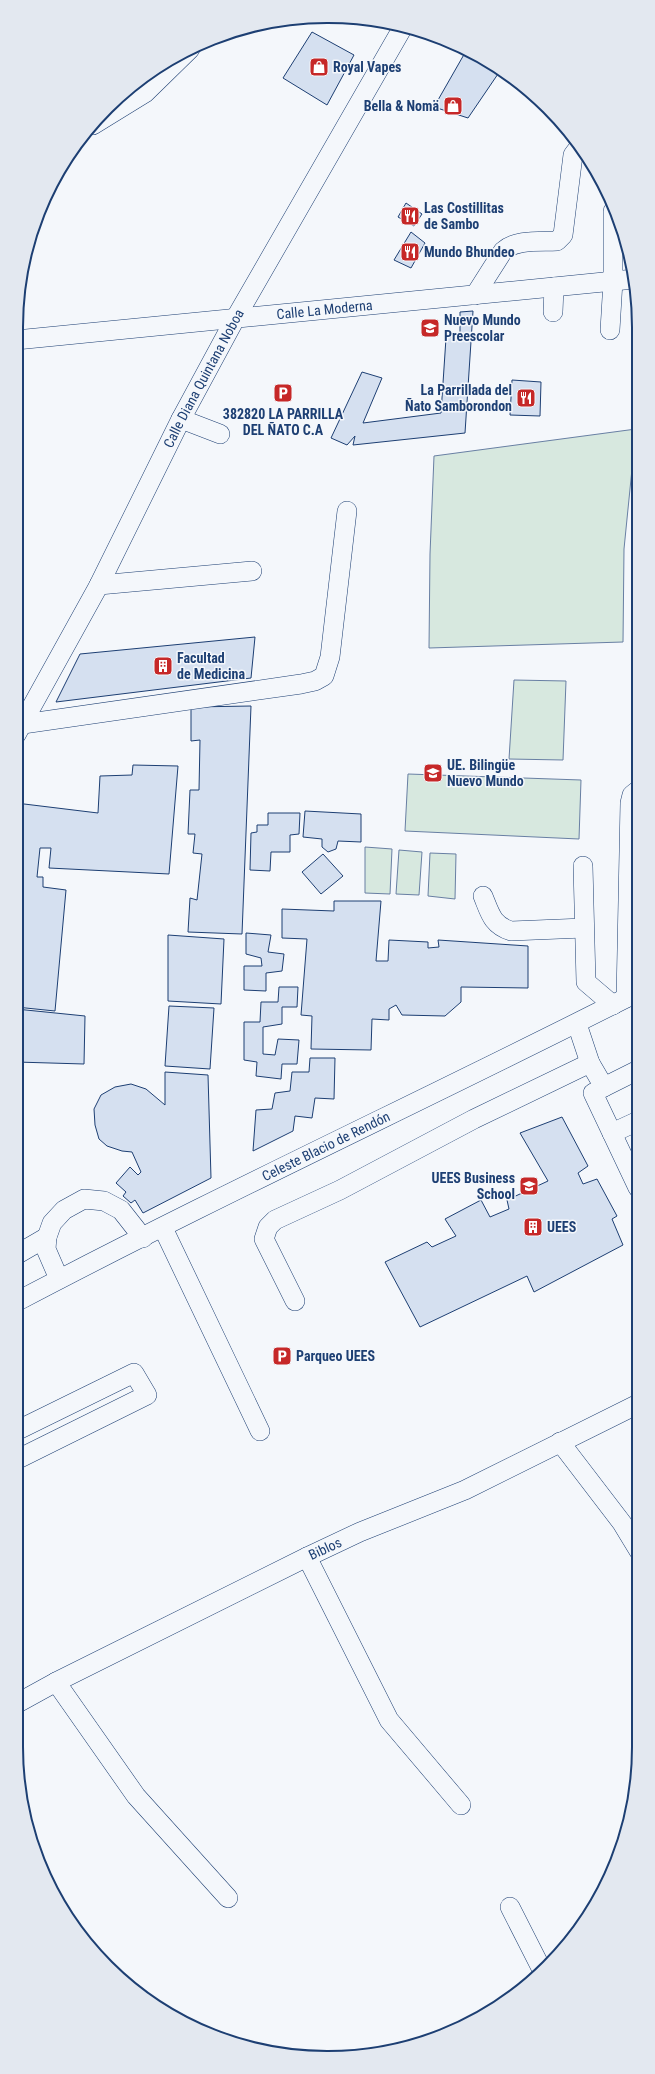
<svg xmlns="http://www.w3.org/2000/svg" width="655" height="2074" font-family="'Roboto Condensed',sans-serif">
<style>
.green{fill:#d7e8df;stroke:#687fa3}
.building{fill:#d5e0f0;stroke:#1d3f73}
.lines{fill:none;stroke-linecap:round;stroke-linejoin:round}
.minor-casing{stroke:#1d3f73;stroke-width:20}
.minor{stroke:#f4f7fb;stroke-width:19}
.labels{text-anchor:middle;stroke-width:3;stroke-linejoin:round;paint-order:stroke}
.poi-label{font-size:14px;font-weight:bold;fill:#1d3f73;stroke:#f4f7fb;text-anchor:start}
.street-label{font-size:14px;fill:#1d3f73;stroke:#f4f7fb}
.rim{fill:none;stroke:#1d3f73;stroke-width:2}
</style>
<rect width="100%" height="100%" fill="#f4f7fb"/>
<g class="green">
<path d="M636 429 624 549 623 642 429 648 430 554 434 456Z"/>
<path d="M514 680 566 681 563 760 509 759Z"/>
<path d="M408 774 581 780 579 839 405 831Z"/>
<path d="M365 847 392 849 390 894 365 893Z"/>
<path d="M399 850 422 852 419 895 396 894Z"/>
<path d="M430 853 456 854 455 899 428 896Z"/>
</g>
<g class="building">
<path d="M312 32 354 55 327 105 283 78Z"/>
<path d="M466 51 483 58 500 71 468 118 434 107Z"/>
<path d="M406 203 422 214 414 226 398 217Z"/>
<path d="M411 232 425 243 411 268 394 260Z"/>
<path d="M473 311 465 433 353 445 355 436 347 445 331 438 362 372 382 378 363 423 441 413 446 338 460 335V312Z"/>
<path d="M512 380 541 382 540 416 510 415Z"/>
<path d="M255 637 251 678 56 702 80 654Z"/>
<path d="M251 706 242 934 188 932 190 898 197 900 202 854 193 853 195 834H188L190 790H199L200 740 191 741V707Z"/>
<path d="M133 765 178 766 169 874 49 868 51 848H40L37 877H43V887L66 890 55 1011 16 1007V803L98 813 100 776 132 775Z"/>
<path d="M305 811 361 814V842L338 841 336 849 328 852 322 847V839L303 837Z"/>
<path d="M268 813H300L299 834 290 835V852H271L270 871 250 870 251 833 257 832V825H268Z"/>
<path d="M323 854 343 876 321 894 302 872Z"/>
<path d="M334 901H381L376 961H388L389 940 428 942V948L439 947 438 940 528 946V988L461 987V1002L445 1016 402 1015 396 1005 389 1009V1020L372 1019 371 1050 311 1049 312 1016 301 1015 307 939 282 938V909L334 911Z"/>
<path d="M246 933 271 935 268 952 284 954 282 971 266 973V991L244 990V966H262L261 958 246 954Z"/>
<path d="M168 935 224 939 221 1004 168 1001Z"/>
<path d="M279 987H298L297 1007H282V1024L263 1027V1054L275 1055 278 1039 299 1040 297 1064H282L281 1079 256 1076 257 1062 244 1060V1022H260L261 1002H278Z"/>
<path d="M169 1006 214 1008 210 1069 165 1066Z"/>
<path d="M16 1009 85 1016 84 1064 16 1062Z"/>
<path d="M310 1058H335L334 1099 315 1098 312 1118 295 1116 293 1131 253 1151 256 1110 272 1109 275 1093 290 1091 292 1072H309Z"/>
<path d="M165 1072 208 1075 211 1178 143 1213 135 1200 131 1203 123 1196 126 1192 116 1183 130 1167 138 1175 141 1172 132 1152 122 1151 107 1146 99 1139 95 1125 94 1109 101 1095 115 1087 131 1084 146 1089 165 1105Z"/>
<path d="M562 1117 588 1166 578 1173 583 1184 597 1179 617 1216 612 1219 623 1245 534 1292 527 1276 420 1327 385 1262 427 1242 432 1247 456 1236 445 1219 481 1200 490 1217 509 1209 507 1200 548 1181 520 1133Z"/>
</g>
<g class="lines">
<defs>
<g id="minor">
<path d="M93 125 145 93 190 49"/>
<path d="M475 295 503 251C516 239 540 242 557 241L563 235 573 155 579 147"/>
<path d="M553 312 554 287"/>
<path d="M610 330 613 281V211"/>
<path id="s1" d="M16 340 634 279"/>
<path d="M181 419 220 434"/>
<path d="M99 585 252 571"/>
<path d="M16 725 301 684 315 681 324 676 330 657 347 511"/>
<path id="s2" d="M16 735 99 585 181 419 235 319 403 27"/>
<path d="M583 866 586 982 613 1005"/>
<path d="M483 896C490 913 492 925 511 931L584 928"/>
<path d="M626 998 630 803 632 795 637 791"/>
<path d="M577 1024 590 1063 604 1087 638 1070"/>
<path d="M604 1087 593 1093 638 1188"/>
<path d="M612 1133 638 1121"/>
<path d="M163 1228 260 1431"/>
<path d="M16 1255 47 1237"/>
<path d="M59 1279 46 1249 47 1237 52 1223 64 1210 84 1199 104 1201 121 1210 143 1238"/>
<path d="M295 1301 264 1239 268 1227 275 1220 340 1190 474 1119 590 1063"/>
<path id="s3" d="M16 1302C221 1194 431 1097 638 992"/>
<path d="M16 1431 134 1373 147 1395 16 1460"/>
<path d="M560 1442 622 1523 639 1551"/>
<path d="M307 1557 389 1720 461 1805"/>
<path d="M56 1682 136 1796 228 1898"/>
<path id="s4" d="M16 1704 56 1682 307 1557 360 1532 465 1490 638 1404"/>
<path d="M510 1907 541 1968"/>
</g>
</defs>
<use href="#minor" class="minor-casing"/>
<use href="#minor" class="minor"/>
</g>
<defs>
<symbol id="shop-square" viewBox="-11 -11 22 22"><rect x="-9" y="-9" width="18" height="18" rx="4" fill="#c62828" stroke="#f4f7fb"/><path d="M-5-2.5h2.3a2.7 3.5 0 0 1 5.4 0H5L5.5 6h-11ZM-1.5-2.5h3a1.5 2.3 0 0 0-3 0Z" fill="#fff"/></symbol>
<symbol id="restaurant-square" viewBox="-11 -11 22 22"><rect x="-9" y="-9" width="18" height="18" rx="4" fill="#c62828" stroke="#f4f7fb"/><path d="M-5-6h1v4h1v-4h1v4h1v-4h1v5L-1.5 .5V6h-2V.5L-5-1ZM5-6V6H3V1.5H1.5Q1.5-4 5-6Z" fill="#fff"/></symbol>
<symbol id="school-square" viewBox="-11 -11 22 22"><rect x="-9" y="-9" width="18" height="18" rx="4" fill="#c62828" stroke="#f4f7fb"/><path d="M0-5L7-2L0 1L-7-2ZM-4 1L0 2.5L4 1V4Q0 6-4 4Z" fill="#fff"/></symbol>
<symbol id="parking-square" viewBox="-11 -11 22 22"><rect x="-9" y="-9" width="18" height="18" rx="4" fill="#c62828" stroke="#f4f7fb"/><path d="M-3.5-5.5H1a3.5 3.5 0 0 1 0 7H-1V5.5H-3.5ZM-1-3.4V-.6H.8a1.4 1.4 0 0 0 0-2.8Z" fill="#fff"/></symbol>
<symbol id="building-square" viewBox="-11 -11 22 22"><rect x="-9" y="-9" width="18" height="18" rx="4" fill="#c62828" stroke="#f4f7fb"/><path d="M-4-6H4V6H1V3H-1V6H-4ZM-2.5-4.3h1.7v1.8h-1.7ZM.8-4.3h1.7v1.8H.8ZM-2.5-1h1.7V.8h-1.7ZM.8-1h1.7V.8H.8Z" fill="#fff"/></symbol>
<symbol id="university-square" viewBox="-11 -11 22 22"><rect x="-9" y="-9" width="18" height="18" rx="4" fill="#c62828" stroke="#f4f7fb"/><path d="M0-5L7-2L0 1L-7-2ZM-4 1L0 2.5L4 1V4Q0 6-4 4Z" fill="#fff"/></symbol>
</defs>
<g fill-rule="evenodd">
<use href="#shop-square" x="308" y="56" width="22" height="22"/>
<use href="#shop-square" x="442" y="95" width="22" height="22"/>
<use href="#restaurant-square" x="399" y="205" width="22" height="22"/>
<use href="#restaurant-square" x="399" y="241" width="22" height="22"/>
<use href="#school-square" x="419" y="317" width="22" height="22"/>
<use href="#parking-square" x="272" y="382" width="22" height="22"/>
<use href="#restaurant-square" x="515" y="387" width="22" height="22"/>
<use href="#building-square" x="152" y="655" width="22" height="22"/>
<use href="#school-square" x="422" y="762" width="22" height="22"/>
<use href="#university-square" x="518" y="1175" width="22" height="22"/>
<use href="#building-square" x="522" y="1216" width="22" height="22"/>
<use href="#parking-square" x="271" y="1345" width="22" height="22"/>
</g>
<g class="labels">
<g class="poi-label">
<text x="333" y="72">Royal Vapes</text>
<text x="439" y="111" text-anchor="end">Bella &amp; Nomä</text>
<text x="424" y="213">Las Costillitas<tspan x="424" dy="16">de Sambo</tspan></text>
<text x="424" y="257">Mundo Bhundeo</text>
<text x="444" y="325">Nuevo Mundo<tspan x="444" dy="16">Preescolar</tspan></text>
<text x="512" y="395" text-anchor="end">La Parrillada del<tspan x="512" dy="16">Ñato Samborondon</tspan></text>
<text x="283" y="419" text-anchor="middle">382820 LA PARRILLA<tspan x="283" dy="16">DEL ÑATO C.A</tspan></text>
<text x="177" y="663">Facultad<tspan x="177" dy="16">de Medicina</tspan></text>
<text x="447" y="770">UE. Bilingüe<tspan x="447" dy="16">Nuevo Mundo</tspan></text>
<text x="515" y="1183" text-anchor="end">UEES Business<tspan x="515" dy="16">School</tspan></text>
<text x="547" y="1232">UEES</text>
<text x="296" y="1361">Parqueo UEES</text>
</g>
<g class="street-label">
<text dy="5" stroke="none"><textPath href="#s1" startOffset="310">Calle La Moderna</textPath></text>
<text dy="5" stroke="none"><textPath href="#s2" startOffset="403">Calle Diana Quintana Noboa</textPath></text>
<text dy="5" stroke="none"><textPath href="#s3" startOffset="347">Celeste Blacio de Rendón</textPath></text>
<text dy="5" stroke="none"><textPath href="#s4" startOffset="346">Biblos</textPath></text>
</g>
</g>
<path d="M0 0H655V2074H0ZM327 23H328A304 304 0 0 1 632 327V1747A304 304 0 0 1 328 2051H327A304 304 0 0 1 23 1747V327A304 304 0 0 1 327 23Z" fill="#e3e8f0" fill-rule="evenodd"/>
<path class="rim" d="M327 23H328A304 304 0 0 1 632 327V1747A304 304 0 0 1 328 2051H327A304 304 0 0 1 23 1747V327A304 304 0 0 1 327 23Z"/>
</svg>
